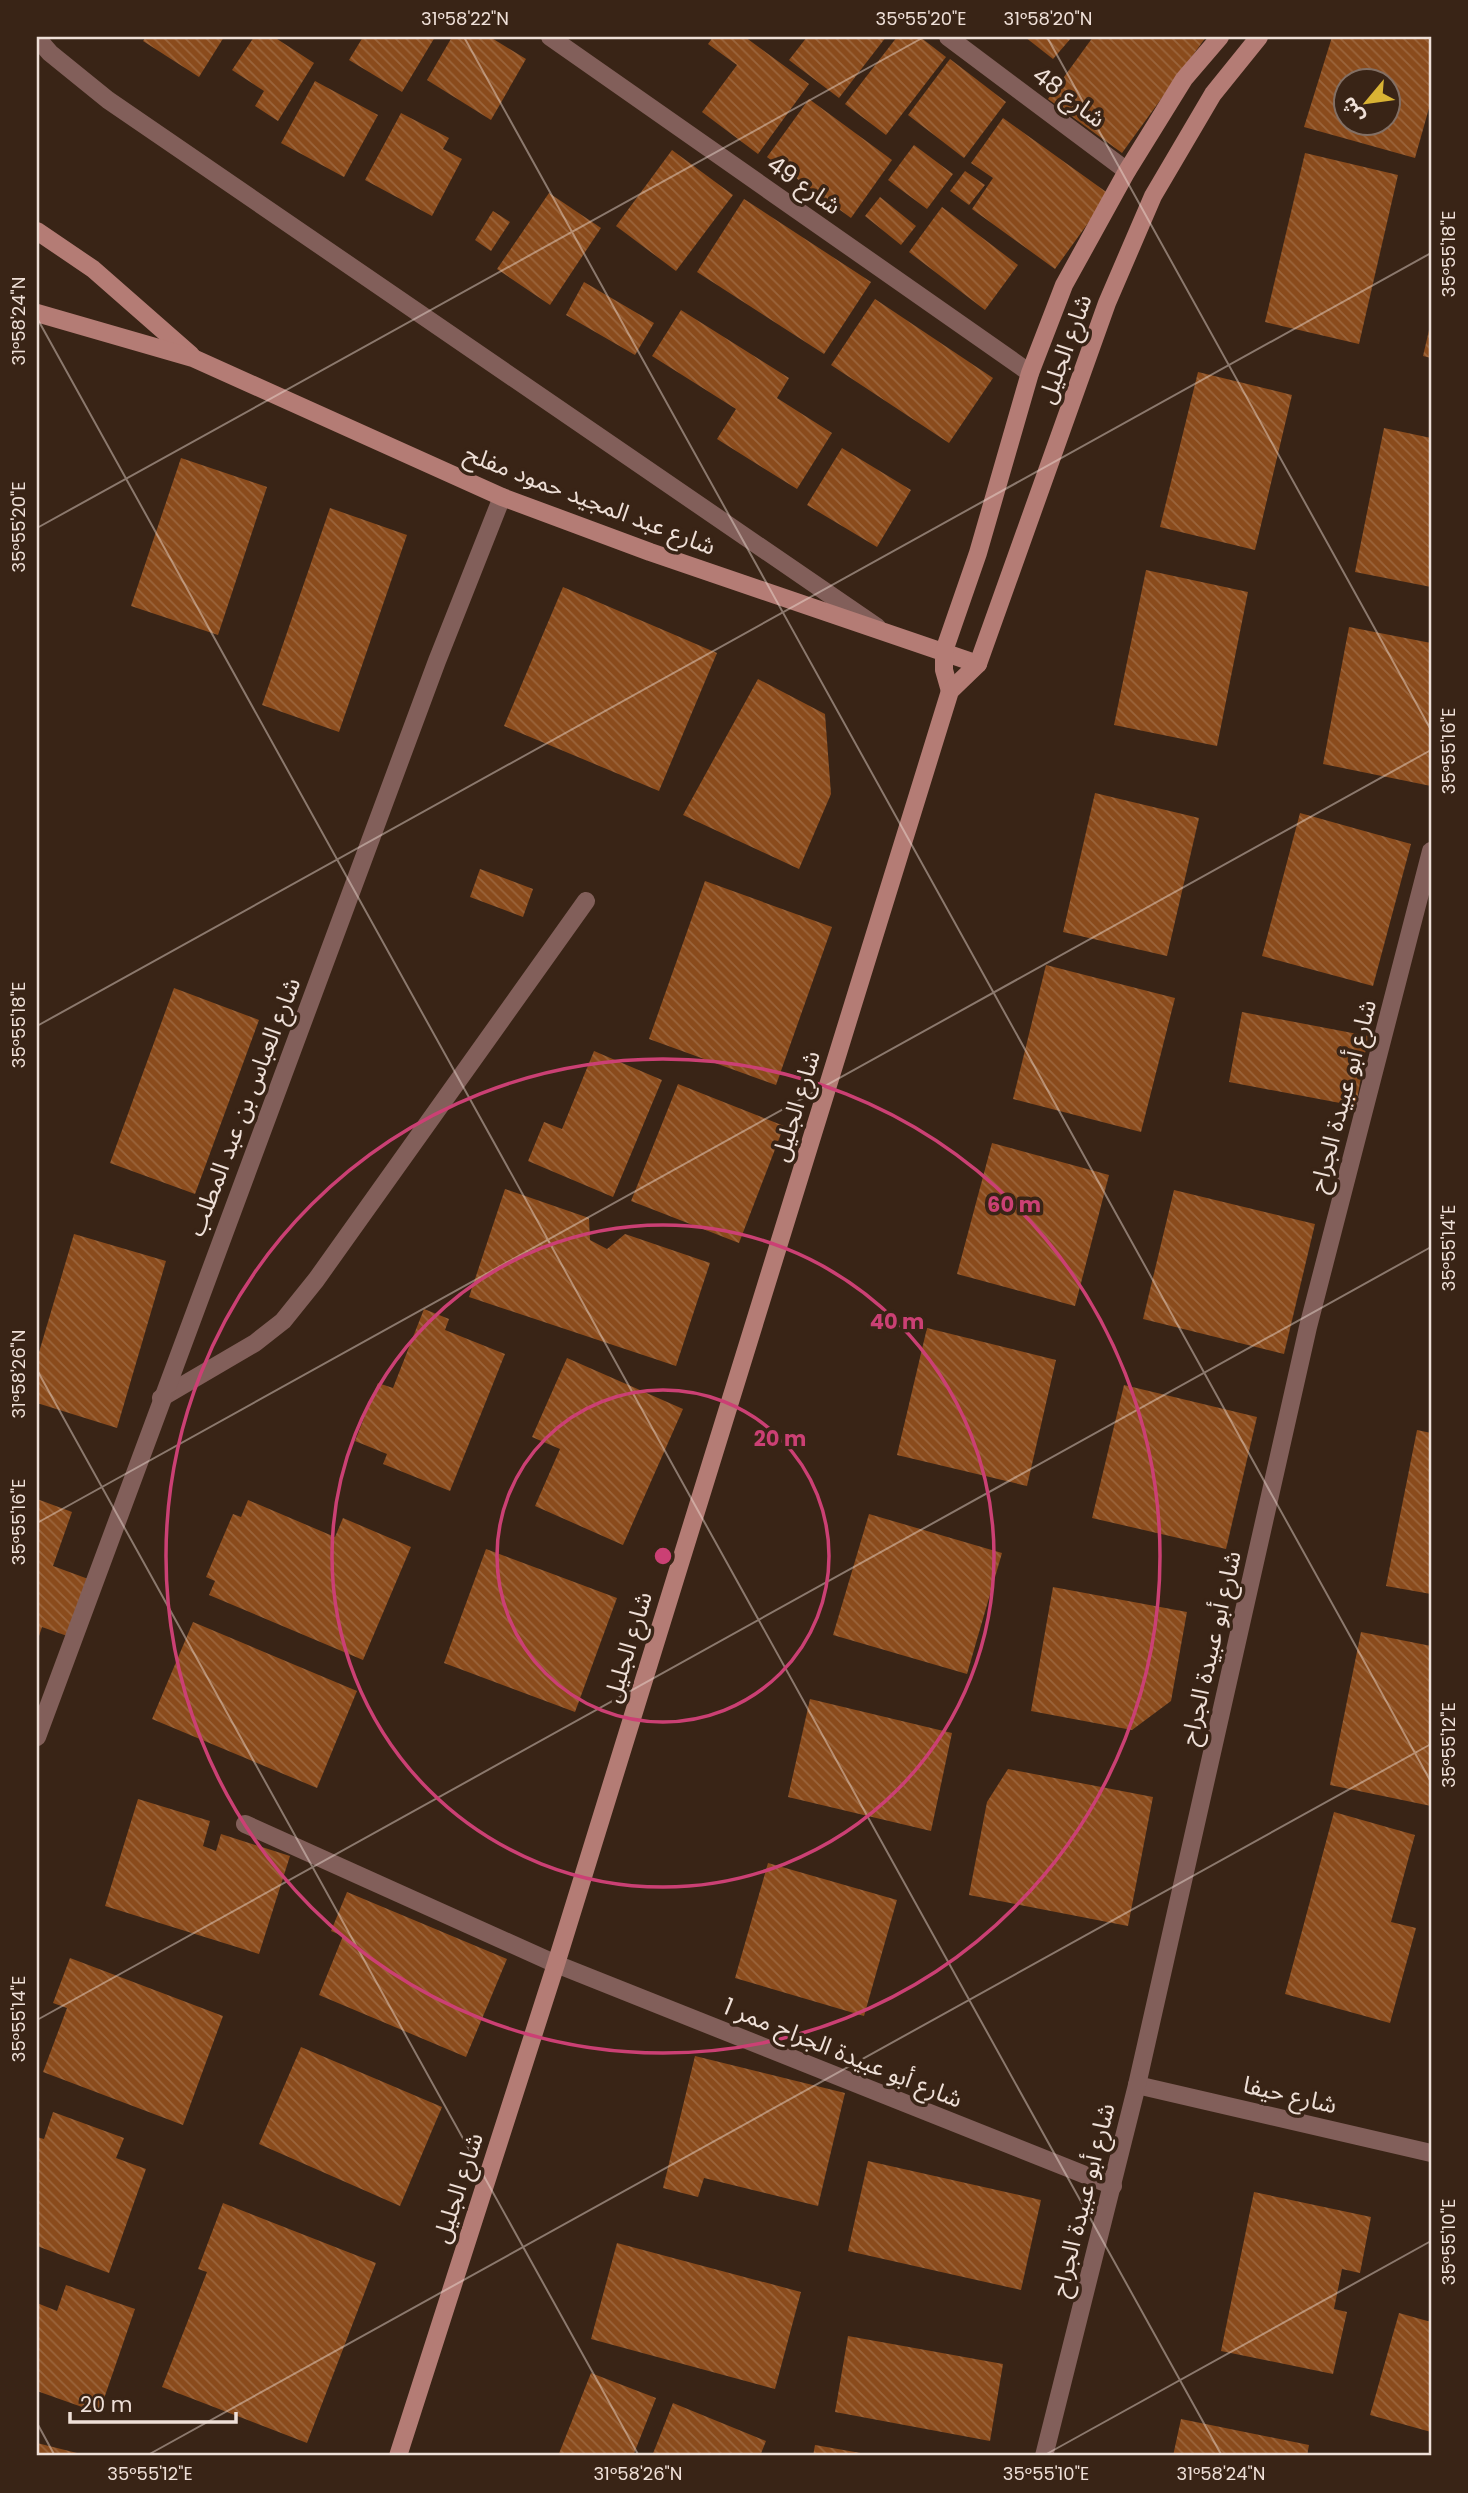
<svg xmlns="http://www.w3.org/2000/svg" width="1468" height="2493" font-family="Poppins,'Noto Sans Arabic',sans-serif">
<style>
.building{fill:url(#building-back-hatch);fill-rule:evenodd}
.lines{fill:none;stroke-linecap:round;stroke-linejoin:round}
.lane{stroke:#825f5a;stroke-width:18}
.street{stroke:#825f5a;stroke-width:18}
.secondary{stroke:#b47c75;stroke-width:18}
.ticks{fill:none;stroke:#efe0d8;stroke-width:2;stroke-opacity:0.45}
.ring{fill:none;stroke:#cb4074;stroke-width:3.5}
.labels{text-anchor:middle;stroke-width:7;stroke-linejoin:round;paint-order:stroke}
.street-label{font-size:24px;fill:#efe0d8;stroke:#392416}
.centre{fill:#cb4074;stroke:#392416;stroke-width:3.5}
.ring-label{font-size:21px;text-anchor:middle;font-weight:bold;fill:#cb4074;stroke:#392416;stroke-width:7;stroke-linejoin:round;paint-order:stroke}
.neatline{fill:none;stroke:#efe0d8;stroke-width:2.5}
.ticks-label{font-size:18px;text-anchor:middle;fill:#efe0d8}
</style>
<defs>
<pattern id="building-back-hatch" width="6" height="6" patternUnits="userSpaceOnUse" patternTransform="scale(1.75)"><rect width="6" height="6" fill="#8a4b1c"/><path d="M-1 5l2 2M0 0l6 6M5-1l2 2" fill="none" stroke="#9b653c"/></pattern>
</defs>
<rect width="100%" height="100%" fill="#392416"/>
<g class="building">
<path d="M146 37H224L199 77 143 41Z"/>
<path d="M254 37H274L314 63 278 121 255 106 264 91 232 70Z"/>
<path d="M363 37H435L402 92 349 60Z"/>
<path d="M452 37H490L526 59 491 120 427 80Z"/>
<path d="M713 37H745L809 84 758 154 702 112 737 65 708 44Z"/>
<path d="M807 37H886L839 98 789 60Z"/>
<path d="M897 37H920L946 57 886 135 845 104Z"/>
<path d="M1025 37H1072L1053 59Z"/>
<path d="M1093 37H1206L1122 153 1048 99Z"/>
<path d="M1332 37H1431V101L1415 158 1304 127ZM1346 80H1388V122H1346Z"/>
<path d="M950 59 1006 102 964 158 908 115Z"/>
<path d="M315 81 378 115 344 177 281 143Z"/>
<path d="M809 99 892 160 851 218 767 157Z"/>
<path d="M401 113 449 138 443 149 462 159 432 216 365 180Z"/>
<path d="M1003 118 1109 194 1055 269 972 209 993 178 971 163Z"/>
<path d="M914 145 953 174 927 209 888 180Z"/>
<path d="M672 150 733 195 676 271 616 226Z"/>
<path d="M1305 153 1398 175 1359 344 1265 322Z"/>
<path d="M965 171 985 185 969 205 950 191Z"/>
<path d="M549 193 601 228 550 305 497 269Z"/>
<path d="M880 197 916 226 901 245 865 216Z"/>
<path d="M744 199 871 282 824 354 697 272Z"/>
<path d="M942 207 1018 265 985 310 909 252Z"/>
<path d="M493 211 510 222 491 251 475 240Z"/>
<path d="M584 282 654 323 635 355 566 315Z"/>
<path d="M875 299 993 378 949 443 831 365Z"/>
<path d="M681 310 789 378 777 398 832 433 797 489 717 439 736 409 652 356Z"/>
<path d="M1430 326H1431V358L1423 356Z"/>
<path d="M1198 372 1292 395 1255 550 1160 527Z"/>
<path d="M1384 428 1431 438V587L1355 572Z"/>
<path d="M842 448 911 490 877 547 807 505Z"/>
<path d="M181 458 267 487 218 635 131 606Z"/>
<path d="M330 508 407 535 339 732 262 705Z"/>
<path d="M1146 570 1248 592 1217 746 1114 725Z"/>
<path d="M563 587 717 653 659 791 504 726Z"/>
<path d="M1349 627 1431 643V786L1323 764Z"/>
<path d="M758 679 825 714 831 794 799 869 683 815Z"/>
<path d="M1095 793 1199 818 1167 956 1063 932Z"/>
<path d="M1300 813 1411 844 1373 986 1262 956Z"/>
<path d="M480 869 533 889 523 917 470 897Z"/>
<path d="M705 881 832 927 776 1085 649 1039Z"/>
<path d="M1046 965 1175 998 1141 1132 1013 1099Z"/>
<path d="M174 988 259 1020 195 1194 110 1163Z"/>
<path d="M1242 1012 1368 1036 1356 1106 1229 1082Z"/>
<path d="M594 1051 662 1080 613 1197 528 1161 544 1122 562 1129Z"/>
<path d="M678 1084 784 1126 739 1243 631 1201Z"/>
<path d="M992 1143 1109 1175 1075 1306 957 1274Z"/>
<path d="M505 1189 589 1218 590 1240 607 1249 625 1234 710 1263 676 1366 469 1297Z"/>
<path d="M1174 1190 1315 1224 1284 1354 1143 1319Z"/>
<path d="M74 1234 166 1261 117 1428 37 1403V1359Z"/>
<path d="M424 1309 449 1319 445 1330 505 1354 450 1491 383 1464 387 1454 355 1441 378 1383 393 1388Z"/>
<path d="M927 1328 1056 1360 1027 1486 897 1455Z"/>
<path d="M567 1358 683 1409 623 1545 535 1506 560 1449 532 1437Z"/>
<path d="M1124 1385 1257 1417 1226 1549 1092 1518Z"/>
<path d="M1417 1430 1431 1433V1594L1386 1586Z"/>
<path d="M37 1499 72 1512 53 1566 91 1580 70 1637 42 1627 37 1642Z"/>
<path d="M248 1500 335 1537 343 1518 411 1547 363 1660 209 1595 215 1581 206 1577 233 1514 241 1517Z"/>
<path d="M869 1514 1002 1553 967 1674 833 1635Z"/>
<path d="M486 1549 617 1598 575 1712 444 1663Z"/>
<path d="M1053 1587 1187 1612 1171 1701 1132 1730 1031 1711Z"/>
<path d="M193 1622 357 1691 317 1788 152 1719Z"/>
<path d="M1361 1632 1431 1646V1806L1330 1785Z"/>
<path d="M810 1699 952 1733 931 1831 788 1797Z"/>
<path d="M1008 1769 1153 1797 1128 1926 969 1895 987 1802Z"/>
<path d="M138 1799 210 1821 203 1846 216 1851 221 1834 290 1856 259 1954 105 1906Z"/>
<path d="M1334 1812 1415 1835 1391 1922 1416 1928 1390 2023 1285 1994Z"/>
<path d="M768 1863 897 1900 864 2016 735 1978Z"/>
<path d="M347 1892 507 1959 466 2057 319 1995 343 1936 331 1931Z"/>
<path d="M70 1958 223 2016 183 2125 43 2072 67 2008 53 2003Z"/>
<path d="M301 2047 442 2107 400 2206 259 2144Z"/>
<path d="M695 2056 845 2093 818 2206 704 2178 698 2197 663 2188Z"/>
<path d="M53 2112 124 2138 116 2158 146 2169 109 2273 37 2246V2137L44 2139Z"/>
<path d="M868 2161 1041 2200 1021 2290 848 2251Z"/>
<path d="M1254 2192 1371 2217 1360 2273 1342 2269 1334 2309 1347 2312 1333 2374 1221 2351Z"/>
<path d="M223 2203 376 2263 307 2443 162 2387 207 2272 198 2269Z"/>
<path d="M617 2243 801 2292 775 2389 591 2339Z"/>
<path d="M66 2285 135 2309 99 2413 37 2391V2303L57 2311Z"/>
<path d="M1399 2313 1431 2322V2432L1370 2415Z"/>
<path d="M848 2336 1003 2364 990 2441 835 2412Z"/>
<path d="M591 2373 656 2398 633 2456H558Z"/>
<path d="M673 2403 766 2441 760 2456H652Z"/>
<path d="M1181 2419 1309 2445 1307 2456H1173Z"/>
<path d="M37 2443 81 2454 80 2456H37Z"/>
<path d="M815 2445 872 2455V2456H813Z"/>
</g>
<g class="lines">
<g class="lane">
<path d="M550 37 1030 373"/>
<path d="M948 37 1127 171"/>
</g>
<g class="street">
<path d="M37 38 50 53 108 100 877 627"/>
<path d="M161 1398 255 1343 283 1321 316 1280 586 901"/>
<path d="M37 1737 437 661 502 497"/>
<path d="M245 1824 556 1964 1113 2186"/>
<path d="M1137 2085 1431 2153"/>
<path d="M1044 2456 1137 2085 1308 1327 1431 851"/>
</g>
<g class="secondary">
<path d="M37 231 93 269 191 355"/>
<path d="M37 313 193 358 502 497 650 552 978 664"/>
<path d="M950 691 944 670V651L978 553 1030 373 1064 285 1127 171 1184 79 1220 37"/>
<path d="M398 2456 556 1964 950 691 978 664 1107 303 1153 196 1213 94 1259 37"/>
</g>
</g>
<path class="ticks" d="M464 37 1431 1782M1047 37 1431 730M37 318 1222 2456M37 528 924 37M37 1026 1431 253M37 1370 639 2456M37 1523 1431 750M37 2020 1431 1247M37 2423 55 2456M146 2456 1431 1744M1043 2456 1431 2241"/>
<g class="ring">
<circle cx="663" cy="1556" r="166"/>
<circle cx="663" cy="1556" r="331"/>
<circle cx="663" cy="1556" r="497"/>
</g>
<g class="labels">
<g class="street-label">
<text transform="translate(1069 97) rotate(37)" y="8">شارع 48</text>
<text transform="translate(804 185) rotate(35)" y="8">شارع 49</text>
<text transform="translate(1065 349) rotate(-70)" y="8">شارع الجليل</text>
<text transform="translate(590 500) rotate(21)" y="8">شارع عبد المجيد حمود مفلح</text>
<text transform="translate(1343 1096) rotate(-75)" y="8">شارع أبو عبيدة الجراح</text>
<text transform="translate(796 1106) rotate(-73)" y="8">شارع الجليل</text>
<text transform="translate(244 1107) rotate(-69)" y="8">شارع العباس بن عبد المطلب</text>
<text transform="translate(628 1647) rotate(-73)" y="8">شارع الجليل</text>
<text transform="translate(1211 1648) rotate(-77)" y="8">شارع أبو عبيدة الجراح</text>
<text transform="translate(843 2053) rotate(22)" y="8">شارع أبو عبيدة الجراح ممر 1</text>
<text transform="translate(1290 2095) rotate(13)" y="8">شارع حيفا</text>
<text transform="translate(458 2188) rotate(-72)" y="8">شارع الجليل</text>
<text transform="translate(1083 2200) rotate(-76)" y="8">شارع أبو عبيدة الجراح</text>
</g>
</g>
<circle cx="663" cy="1556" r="10" class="centre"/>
<g class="ring-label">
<text x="1014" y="1212">60 m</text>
<text x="897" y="1329">40 m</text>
<text x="780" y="1446">20 m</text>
</g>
<rect width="1468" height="2493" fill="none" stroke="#392416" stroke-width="77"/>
<g transform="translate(1367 102) rotate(241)"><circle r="33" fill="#392416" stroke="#826f64" stroke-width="2"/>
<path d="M0-5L12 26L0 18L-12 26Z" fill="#d9b334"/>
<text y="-10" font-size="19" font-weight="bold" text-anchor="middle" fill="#efe0d8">ش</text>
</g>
<path d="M70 2412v10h166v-10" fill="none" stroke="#efe0d8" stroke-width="3.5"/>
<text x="80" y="2412" font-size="21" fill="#efe0d8" stroke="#392416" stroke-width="5" paint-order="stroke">20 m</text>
<rect x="38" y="38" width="1392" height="2416" class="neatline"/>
<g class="ticks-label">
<text x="465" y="25">31°58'22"N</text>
<text x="921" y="25">35°55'20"E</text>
<text x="1048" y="25">31°58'20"N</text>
<text transform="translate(1449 254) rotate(-90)" y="6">35°55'18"E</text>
<text transform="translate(19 321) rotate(-90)" y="6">31°58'24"N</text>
<text transform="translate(19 527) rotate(-90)" y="6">35°55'20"E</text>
<text transform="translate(1449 751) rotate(-90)" y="6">35°55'16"E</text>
<text transform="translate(19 1025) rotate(-90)" y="6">35°55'18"E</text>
<text transform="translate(1449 1248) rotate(-90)" y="6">35°55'14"E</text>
<text transform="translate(19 1374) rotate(-90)" y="6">31°58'26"N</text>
<text transform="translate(19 1522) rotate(-90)" y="6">35°55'16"E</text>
<text transform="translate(1449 1745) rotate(-90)" y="6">35°55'12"E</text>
<text transform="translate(19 2019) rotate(-90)" y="6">35°55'14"E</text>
<text transform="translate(1449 2242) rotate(-90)" y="6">35°55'10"E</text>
<text x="150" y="2480">35°55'12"E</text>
<text x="638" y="2480">31°58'26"N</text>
<text x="1046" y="2480">35°55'10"E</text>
<text x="1221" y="2480">31°58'24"N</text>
</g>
</svg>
